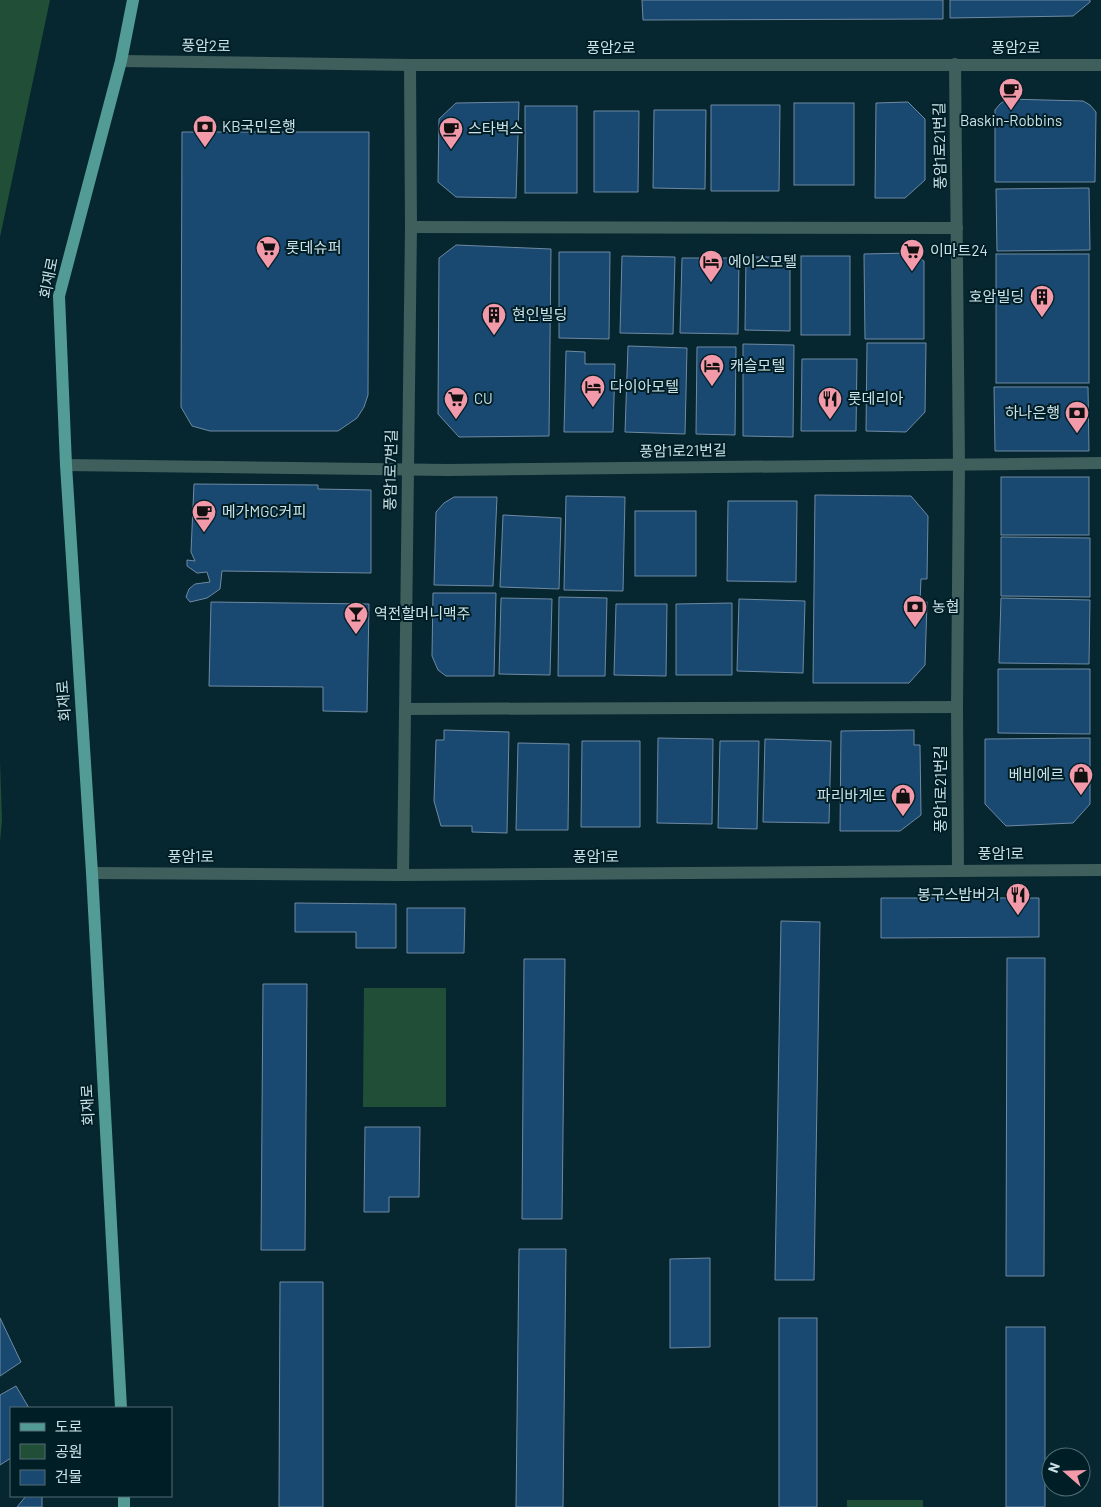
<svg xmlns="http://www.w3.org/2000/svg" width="1101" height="1507" font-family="Barlow,'Noto Sans KR',sans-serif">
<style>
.green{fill:#204e36}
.building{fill:#194871;stroke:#6f8aa3}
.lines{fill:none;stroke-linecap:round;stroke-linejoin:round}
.minor{stroke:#3e5f5c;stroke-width:12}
.major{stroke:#539b95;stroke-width:12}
.labels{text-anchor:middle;stroke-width:4;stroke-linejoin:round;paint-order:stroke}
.street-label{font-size:15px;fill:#cce2e8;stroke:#001e26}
.poi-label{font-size:15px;fill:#cce2e8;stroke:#001e26;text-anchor:start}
</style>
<rect width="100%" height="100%" fill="#072730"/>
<g class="green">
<path d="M0 0H50L0 237Z"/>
<path d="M0 761 2 820 0 842Z"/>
<path d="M364 988H446V1107H363Z"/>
<rect x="847" y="1500" width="76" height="7"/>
</g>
<g class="building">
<path d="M642 0H943V19L643 20Z"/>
<path d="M950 0H1090V2L1073 16 950 18Z"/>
<path d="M1007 99 1083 101 1090 105 1096 112 1095 182H995V110L1000 104Z"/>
<path d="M519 102 516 198 456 197 438 182 439 119 456 103Z"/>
<path d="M908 102 925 119V180L905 198H875L876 103Z"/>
<rect x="794" y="103" width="60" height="82"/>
<path d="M711 105H780L779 191H711Z"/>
<rect x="525" y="106" width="52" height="87"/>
<path d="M654 110H706L705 189 653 188Z"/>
<path d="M594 111H639L638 192H594Z"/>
<path d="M182 132H369L368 395 364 407 357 418 338 431H210L192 426 181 407Z"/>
<path d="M1089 188 1090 250 997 251 996 189Z"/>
<path d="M456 245 551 249 549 436 459 437 438 414 439 258Z"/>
<path d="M559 252H610L609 339 559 338Z"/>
<path d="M910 253 924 261V339H865L864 254Z"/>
<rect x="996" y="254" width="93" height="129"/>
<path d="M622 256 675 257 673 334 620 333Z"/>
<rect x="801" y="256" width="49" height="79"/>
<path d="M746 257H790V331L745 330Z"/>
<path d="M682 258H739L738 334 680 333Z"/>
<path d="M867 343H926L925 412 906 432 866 431Z"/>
<path d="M743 344 794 345 793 437 743 436Z"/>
<path d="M628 346 687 348 685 434 625 432Z"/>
<path d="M697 347H736L735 435 696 434Z"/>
<path d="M566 351 585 352V364H615L613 432H564Z"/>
<path d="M802 359H857L856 431H801Z"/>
<path d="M994 387H1088L1089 451H995Z"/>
<rect x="1001" y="477" width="88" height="58"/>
<path d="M194 484 318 485V489L371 490V573L222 571 220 589 207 598 190 602 186 597 189 589 195 584 210 582 207 572 197 573 187 566V560L195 561 191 552Z"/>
<path d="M815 495 911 496 928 516 927 579H921L920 601 927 602 925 665 909 683H813Z"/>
<path d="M566 496 625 497 623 591 564 590Z"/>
<path d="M454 497H497L493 586 434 585 436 512 444 503Z"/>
<path d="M728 501H797L796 582 727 581Z"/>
<rect x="635" y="511" width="61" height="65"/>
<path d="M503 515 561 518 559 589 500 587Z"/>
<path d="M1001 537 1090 538V597L1001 596Z"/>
<path d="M433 593H496L494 676H446L438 670 432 656Z"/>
<path d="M559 597 607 598 605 676H558Z"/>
<path d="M501 598 552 599 550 675 499 674Z"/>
<path d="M1001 598 1090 600 1089 664 999 663Z"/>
<path d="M739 599 805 601 803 673 737 671Z"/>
<path d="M211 602 369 604 367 712 323 711V687L209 686Z"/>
<path d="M732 603V675H676V604Z"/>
<path d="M616 604H667L666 676 614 675Z"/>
<path d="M998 669H1090V734L998 733Z"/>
<path d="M444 730 509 732 507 833 472 832V826H441L434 801 436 740H444Z"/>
<path d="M914 730V745H920L921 815 900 831H840L841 731Z"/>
<path d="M658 738 713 739 712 824 657 823Z"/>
<path d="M1090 738V804L1073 823 1006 826 985 804V739Z"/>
<path d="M765 739 831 741 829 823 763 822Z"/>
<path d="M582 741H640V827H581Z"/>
<path d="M720 741H759L757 829 718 828Z"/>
<path d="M518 743 569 744 568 830H516Z"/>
<path d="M881 898H1039V937L881 938Z"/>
<path d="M295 903 396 904V948H356V932H295Z"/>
<path d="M407 908H465L464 953H407Z"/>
<path d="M781 921 820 922 814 1280H775Z"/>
<path d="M1007 958H1045L1044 1276H1006Z"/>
<path d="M524 959H565L562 1219H522Z"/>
<path d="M263 984H307L305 1250H261Z"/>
<path d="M365 1127H420L419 1197H389V1212H364Z"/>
<path d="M519 1249H566L563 1507H516Z"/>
<path d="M710 1258V1347L670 1348V1259Z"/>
<path d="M280 1282H323V1507H279Z"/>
<path d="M0 1318 21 1362 0 1376Z"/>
<rect x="779" y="1318" width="38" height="189"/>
<rect x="1006" y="1327" width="39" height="180"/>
<path d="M16 1386 29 1408H11V1458L0 1465V1395Z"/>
<path d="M26 1496H42V1507H17Z"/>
</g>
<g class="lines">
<g class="minor">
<path d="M121 61 410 65H1101"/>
<path d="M955 64 959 464 957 707 958 870"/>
<path d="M411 227 957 228"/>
<path d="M66 465 448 470 1101 463"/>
<path d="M405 709 957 707"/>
<path d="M92 873 403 875 1101 870"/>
<path d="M403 875 411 227 410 65"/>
</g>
<g class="major">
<path d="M121 1408 92 873 66 465 59 296 121 61 133 0"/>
<path d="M124 1496V1507"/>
</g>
</g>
<defs>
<symbol id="cafe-pin" viewBox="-11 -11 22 30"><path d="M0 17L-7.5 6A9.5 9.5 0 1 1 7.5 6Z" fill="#f39aaa" stroke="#001e26"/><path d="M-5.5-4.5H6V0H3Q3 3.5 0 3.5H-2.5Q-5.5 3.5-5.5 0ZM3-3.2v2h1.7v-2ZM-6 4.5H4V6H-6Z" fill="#111"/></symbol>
<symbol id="bank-pin" viewBox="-11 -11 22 30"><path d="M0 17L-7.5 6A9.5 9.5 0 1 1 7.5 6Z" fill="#f39aaa" stroke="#001e26"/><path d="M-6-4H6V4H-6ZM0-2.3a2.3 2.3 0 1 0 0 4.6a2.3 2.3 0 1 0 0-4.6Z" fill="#111"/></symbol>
<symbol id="supermarket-pin" viewBox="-11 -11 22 30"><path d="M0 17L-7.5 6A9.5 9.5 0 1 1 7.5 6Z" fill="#f39aaa" stroke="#001e26"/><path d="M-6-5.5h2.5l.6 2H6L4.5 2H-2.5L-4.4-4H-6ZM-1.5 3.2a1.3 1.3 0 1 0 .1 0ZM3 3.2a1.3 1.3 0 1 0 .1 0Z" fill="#111"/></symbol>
<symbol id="hotel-pin" viewBox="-11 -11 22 30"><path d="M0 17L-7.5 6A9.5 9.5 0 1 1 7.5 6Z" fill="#f39aaa" stroke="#001e26"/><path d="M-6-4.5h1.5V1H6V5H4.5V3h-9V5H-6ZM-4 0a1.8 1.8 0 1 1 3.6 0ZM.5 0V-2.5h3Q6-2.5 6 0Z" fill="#111"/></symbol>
<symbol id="building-pin" viewBox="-11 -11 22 30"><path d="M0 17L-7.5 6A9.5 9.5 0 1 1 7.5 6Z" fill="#f39aaa" stroke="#001e26"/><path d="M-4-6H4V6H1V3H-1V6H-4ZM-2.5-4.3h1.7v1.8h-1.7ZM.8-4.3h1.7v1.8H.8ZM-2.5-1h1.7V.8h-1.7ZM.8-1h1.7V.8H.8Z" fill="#111"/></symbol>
<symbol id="restaurant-pin" viewBox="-11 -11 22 30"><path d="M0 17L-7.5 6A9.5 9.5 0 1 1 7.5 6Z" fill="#f39aaa" stroke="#001e26"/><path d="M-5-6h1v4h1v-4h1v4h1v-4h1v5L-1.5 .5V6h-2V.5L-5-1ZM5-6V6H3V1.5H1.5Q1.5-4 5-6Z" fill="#111"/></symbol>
<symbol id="bar-pin" viewBox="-11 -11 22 30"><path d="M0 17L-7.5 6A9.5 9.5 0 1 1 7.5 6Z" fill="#f39aaa" stroke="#001e26"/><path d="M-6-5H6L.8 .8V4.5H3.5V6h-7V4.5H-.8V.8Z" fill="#111"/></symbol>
<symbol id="shop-pin" viewBox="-11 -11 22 30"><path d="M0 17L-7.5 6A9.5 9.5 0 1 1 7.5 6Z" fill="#f39aaa" stroke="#001e26"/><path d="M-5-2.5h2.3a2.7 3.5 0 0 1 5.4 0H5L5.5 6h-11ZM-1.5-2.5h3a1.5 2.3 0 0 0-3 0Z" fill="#111"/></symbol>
</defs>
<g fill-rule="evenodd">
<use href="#cafe-pin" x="997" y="76" width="28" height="38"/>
<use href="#bank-pin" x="191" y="113" width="28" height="38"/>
<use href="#cafe-pin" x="437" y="115" width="28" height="38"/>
<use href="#supermarket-pin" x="254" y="234" width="28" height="38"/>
<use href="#supermarket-pin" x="898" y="237" width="28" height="38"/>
<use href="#hotel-pin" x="697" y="248" width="28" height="38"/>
<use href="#building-pin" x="1028" y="283" width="28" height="38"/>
<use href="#building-pin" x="480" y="301" width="28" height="38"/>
<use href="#hotel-pin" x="698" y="352" width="28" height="38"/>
<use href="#hotel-pin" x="579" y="373" width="28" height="38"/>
<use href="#supermarket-pin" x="442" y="385" width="28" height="38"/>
<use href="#restaurant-pin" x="816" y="385" width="28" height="38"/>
<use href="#bank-pin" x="1063" y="399" width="28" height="38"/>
<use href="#cafe-pin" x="190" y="498" width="28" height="38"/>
<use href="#bank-pin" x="901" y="593" width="28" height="38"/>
<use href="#bar-pin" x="342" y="600" width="28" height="38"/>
<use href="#shop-pin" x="1067" y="761" width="28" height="38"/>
<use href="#shop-pin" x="889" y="782" width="28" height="38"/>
<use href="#restaurant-pin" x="1004" y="881" width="28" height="38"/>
</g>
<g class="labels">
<g class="street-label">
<text transform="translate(206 46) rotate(1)" y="5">풍암2로</text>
<text x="611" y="53">풍암2로</text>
<text x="1016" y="53">풍암2로</text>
<text transform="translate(940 146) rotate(-91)" y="5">풍암1로21번길</text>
<text transform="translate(49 278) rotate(-79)" y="5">회재로</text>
<text transform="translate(683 451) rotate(-1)" y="5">풍암1로21번길</text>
<text transform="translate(391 470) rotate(-89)" y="5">풍암1로7번길</text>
<text transform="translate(64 701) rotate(-94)" y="5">회재로</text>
<text transform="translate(941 789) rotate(-90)" y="5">풍암1로21번길</text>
<text x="1001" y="859">풍암1로</text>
<text x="191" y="862">풍암1로</text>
<text x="596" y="862">풍암1로</text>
<text transform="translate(88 1105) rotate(-93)" y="5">회재로</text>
</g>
<g class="poi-label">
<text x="1011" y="126" text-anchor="middle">Baskin-Robbins</text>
<text x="222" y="132">KB국민은행</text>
<text x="468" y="134">스타벅스</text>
<text x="286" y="253">롯데슈퍼</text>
<text x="930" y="256">이마트24</text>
<text x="728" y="267">에이스모텔</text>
<text x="1024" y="302" text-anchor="end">호암빌딩</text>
<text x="512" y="320">현인빌딩</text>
<text x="730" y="371">캐슬모텔</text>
<text x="610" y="392">다이아모텔</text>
<text x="474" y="404">CU</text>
<text x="848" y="404">롯데리아</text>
<text x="1060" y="418" text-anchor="end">하나은행</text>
<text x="222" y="517">메가MGC커피</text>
<text x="932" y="612">농협</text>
<text x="374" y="619">역전할머니맥주</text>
<text x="1064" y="780" text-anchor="end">베비에르</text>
<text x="886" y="801" text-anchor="end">파리바게뜨</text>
<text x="1000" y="900" text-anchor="end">봉구스밥버거</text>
</g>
</g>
<rect x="10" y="1407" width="162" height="90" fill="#001e26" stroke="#526c74"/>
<rect x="20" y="1423" width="25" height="8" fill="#539b95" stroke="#526c74"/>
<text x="55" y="1432" font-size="15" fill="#cce2e8">도로</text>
<rect x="20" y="1444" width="25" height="15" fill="#204e36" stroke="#526c74"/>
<text x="55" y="1457" font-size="15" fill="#cce2e8">공원</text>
<rect x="20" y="1470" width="25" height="15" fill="#194871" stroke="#526c74"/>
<text x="55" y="1482" font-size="15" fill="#cce2e8">건물</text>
<g transform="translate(1066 1472) rotate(290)"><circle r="24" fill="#001e26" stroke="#526c74"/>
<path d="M0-4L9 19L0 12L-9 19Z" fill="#f39aaa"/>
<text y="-8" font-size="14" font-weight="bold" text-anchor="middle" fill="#cce2e8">N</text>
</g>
</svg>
